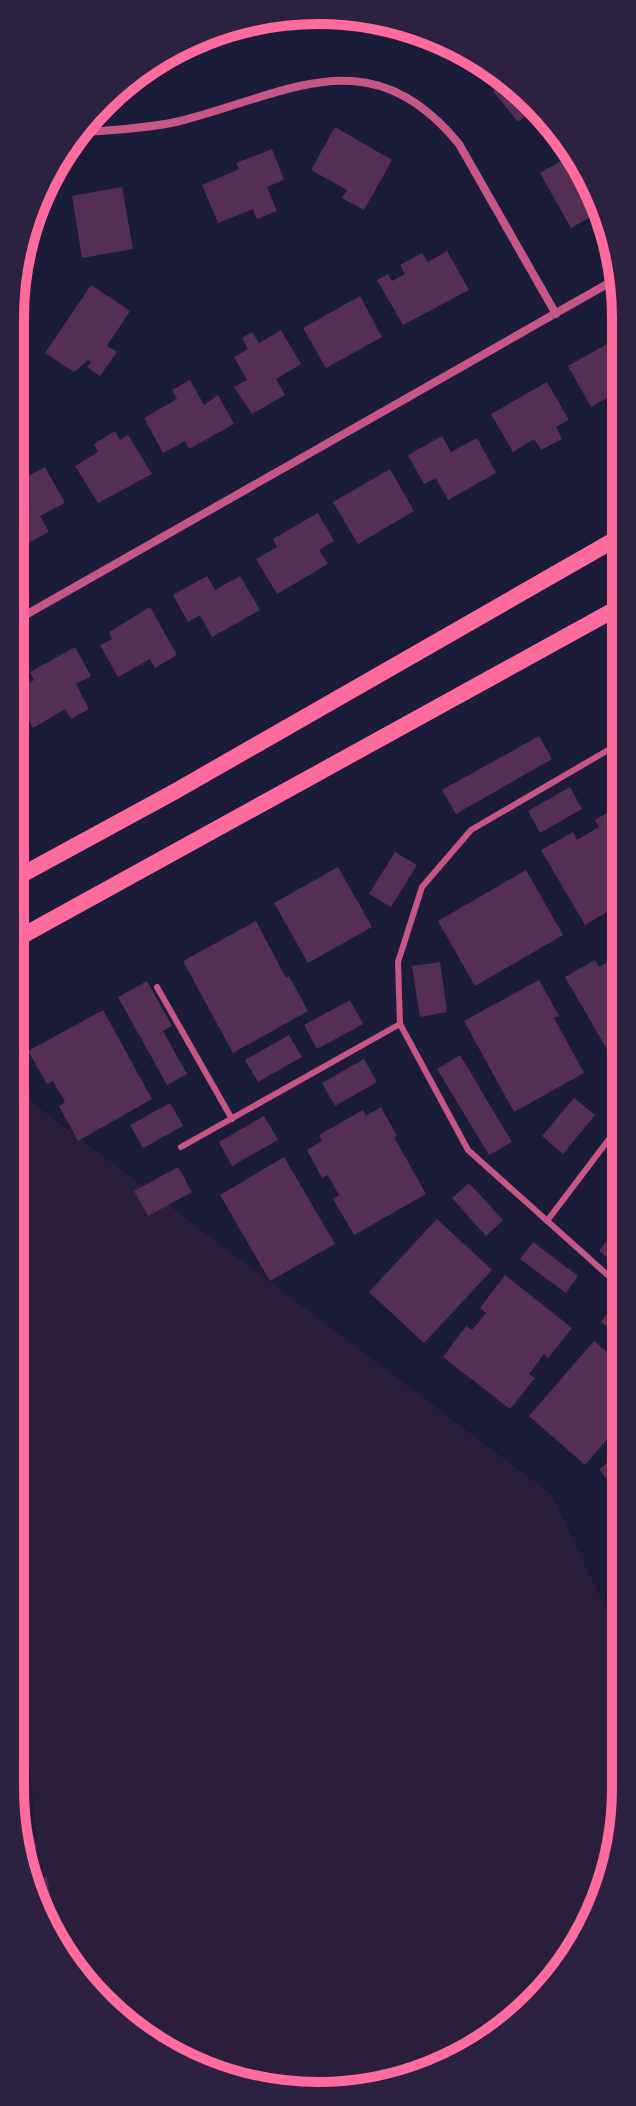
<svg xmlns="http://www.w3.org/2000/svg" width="636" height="2106" font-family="'Fira Sans',sans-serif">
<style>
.green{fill:#2a1e3b}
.building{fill:#542f53}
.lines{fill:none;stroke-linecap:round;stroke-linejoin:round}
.service{stroke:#c65784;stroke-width:6}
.minor{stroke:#c65784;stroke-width:8}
.secondary{stroke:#ff6b9d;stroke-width:16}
.rim{fill:none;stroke:#ff6b9d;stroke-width:10}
</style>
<rect width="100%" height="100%" fill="#1b1b3a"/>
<path class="green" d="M13 1088 551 1494 620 1637V1849L574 1959 505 2033 398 2085 278 2093 181 2064 87 1991 45 1924 21 1683 10 1670Z"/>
<g class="building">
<path d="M258 16H289L290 17 236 29 235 26Z"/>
<path d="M347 16H379L401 24 399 31Z"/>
<path d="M205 38 208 49 158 62 157 58Z"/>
<path d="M441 40 472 51 488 64 480 74 439 42Z"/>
<path d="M507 80 549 115 557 127 548 135 530 112 518 122 493 91Z"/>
<path d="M335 127 392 160 364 210 342 198 347 190 311 170Z"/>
<path d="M272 149 284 180 267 187 277 211 257 219 253 209 218 223 202 185 239 169 236 163Z"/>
<path d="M575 153 594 182 603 210 571 228 540 173Z"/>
<path d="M122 187 133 249 82 258 72 196Z"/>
<path d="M447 251 469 290 403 325 377 280 388 274 392 281 405 274 400 265 422 253 428 262Z"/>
<path d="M91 285 130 311 107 346 117 352 100 376 87 367 91 362 88 360 74 372 45 353Z"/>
<path d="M360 296 382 337 326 368 303 328Z"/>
<path d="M281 330 301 364 276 379 285 395 252 414 234 387 247 380 234 357 248 349 242 338 252 332 259 343Z"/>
<path d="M623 335V389L591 407 568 366Z"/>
<path d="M20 352 26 397 15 399 16 353Z"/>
<path d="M190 380 204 405 218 395 234 424 189 449 185 441 163 453 144 418 177 399 172 390Z"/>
<path d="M547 382 569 420 556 427 562 439 541 450 534 439 513 452 491 414Z"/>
<path d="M115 431 120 440 128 435 152 474 98 503 75 466 98 452 94 444Z"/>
<path d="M442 436 451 452 477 438 496 473 448 500 436 478 424 484 408 455Z"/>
<path d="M45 467 65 503 40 516 49 532 15 550V483Z"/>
<path d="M390 469 414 511 358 544 333 502Z"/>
<path d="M318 513 334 541 319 550 328 564 277 594 256 559 277 547 273 539Z"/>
<path d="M207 576 215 590 240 576 260 610 212 637 200 615 188 622 173 595Z"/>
<path d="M150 607 177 655 155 668 150 659 118 677 100 645 112 639 109 632Z"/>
<path d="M75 647 91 676 76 684 89 709 71 719 65 709 33 728 14 692 34 680 30 672Z"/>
<path d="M17 730 22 749 14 752V731Z"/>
<path d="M539 736 552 759 456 814 442 790Z"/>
<path d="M570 787 582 809 540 833 528 811Z"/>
<path d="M622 804V894L613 899 617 906 585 925 541 850 573 832 577 840 599 827 595 820Z"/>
<path d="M395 852 417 865 391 907 369 894Z"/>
<path d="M338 867 372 927 308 963 274 903Z"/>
<path d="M526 870 563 935 475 986 438 921Z"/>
<path d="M256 921 286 978 289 976 308 1011 233 1053 183 961Z"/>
<path d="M622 945V1043L608 1051 565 977 595 960 599 967 620 955 617 948Z"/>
<path d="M440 962 447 1012 420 1017 412 966Z"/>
<path d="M539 980 559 1016 554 1018 584 1073 514 1112 464 1021Z"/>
<path d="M147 981 172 1026 163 1031 187 1074 167 1085 118 997Z"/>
<path d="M350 1000 363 1024 317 1049 304 1025Z"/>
<path d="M103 1010 152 1099 78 1141 59 1106 65 1102 53 1081 47 1084 28 1051Z"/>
<path d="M289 1035 302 1057 258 1082 245 1060Z"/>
<path d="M460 1055 512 1142 489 1155 437 1069Z"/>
<path d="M364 1059 377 1082 335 1106 322 1083Z"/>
<path d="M574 1098 595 1115 563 1154 542 1136Z"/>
<path d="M170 1103 183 1126 143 1148 130 1125Z"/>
<path d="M381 1107 397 1136 394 1137 426 1194 354 1235 333 1199 339 1195 328 1175 322 1178 307 1150 322 1141 319 1135 363 1110 366 1116Z"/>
<path d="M264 1116 278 1140 232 1166 219 1142Z"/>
<path d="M284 1157 335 1244 270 1281 220 1195Z"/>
<path d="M178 1167 192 1192 148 1216 134 1191Z"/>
<path d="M469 1183 503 1220 486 1236 452 1198Z"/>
<path d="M437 1219 492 1270 424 1343 369 1292Z"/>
<path d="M615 1230 621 1234V1268L599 1251Z"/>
<path d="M533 1242 578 1276 566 1293 520 1259Z"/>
<path d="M505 1275 572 1328 548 1358 544 1354 529 1374 535 1378 510 1409 443 1357 466 1326 472 1330 486 1313 480 1308Z"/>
<path d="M615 1303 621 1308V1337L601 1322Z"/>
<path d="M594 1341 621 1364V1423L585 1465 529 1416Z"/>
<path d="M621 1453V1486L615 1490 599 1469Z"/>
<path d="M14 1767 37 1848 23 1852 10 1788V1768Z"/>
<path d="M47 1877 58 1945 33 1905 28 1880Z"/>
</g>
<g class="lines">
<g class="service">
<path d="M157 987 232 1119"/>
<path d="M181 1147 400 1024"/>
<path d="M547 1221 622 1122"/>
<path d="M621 1287 468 1150 400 1024 398 962 422 887 471 830 622 742"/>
</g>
<g class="minor">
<path d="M76 133C110 130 146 129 180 121 290 93 370 36 459 144L556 314"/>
<path d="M15 621 623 275"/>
</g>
<g class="secondary">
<path d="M14 879 174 792 623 535"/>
<path d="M13 941 623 605"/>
</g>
</g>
<path d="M0 0H636V2106H0ZM318 24H318A294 294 0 0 1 612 318V1788A294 294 0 0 1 318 2082H318A294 294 0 0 1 24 1788V318A294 294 0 0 1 318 24Z" fill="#2d2142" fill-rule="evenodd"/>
<path class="rim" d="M318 24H318A294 294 0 0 1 612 318V1788A294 294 0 0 1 318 2082H318A294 294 0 0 1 24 1788V318A294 294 0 0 1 318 24Z"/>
</svg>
